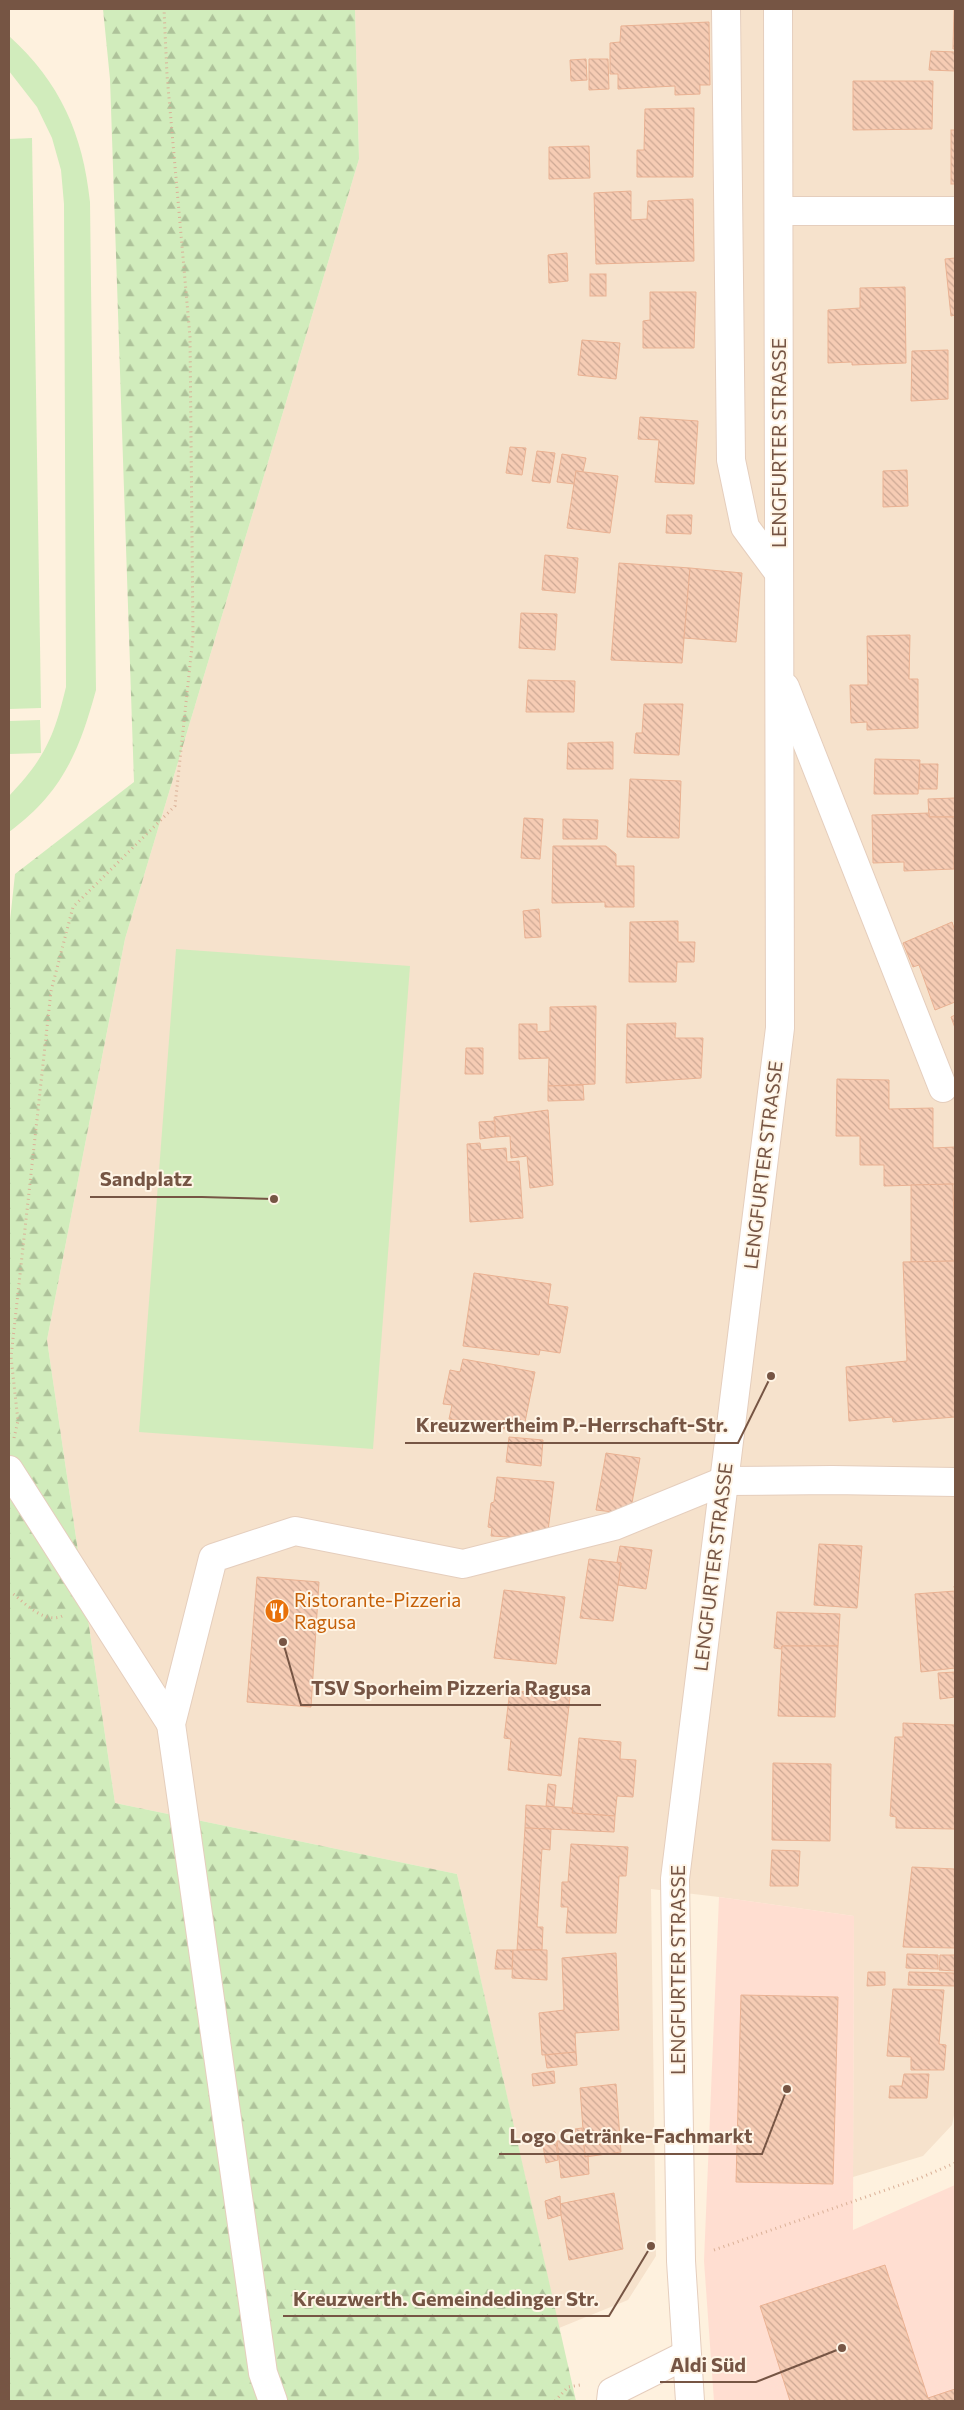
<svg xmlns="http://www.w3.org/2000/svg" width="964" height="2410" font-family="Commissioner,sans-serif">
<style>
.residential{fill:#f6e2cc}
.commercial{fill:#ffded1}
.grass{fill:#d1ecbc}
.forest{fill:url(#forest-firs)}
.building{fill:url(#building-back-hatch);stroke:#eab293}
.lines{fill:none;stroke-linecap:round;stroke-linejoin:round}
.minor-casing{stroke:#e5cebd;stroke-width:30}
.path{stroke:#dab097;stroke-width:3;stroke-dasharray:1 4;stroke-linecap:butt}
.minor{stroke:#fff;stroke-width:28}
.labels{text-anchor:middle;stroke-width:4;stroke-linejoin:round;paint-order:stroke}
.street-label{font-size:19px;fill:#765544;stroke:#fff5e6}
.food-label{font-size:19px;fill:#c56008;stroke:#fff5e6;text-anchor:start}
.leader{fill:none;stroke:#765544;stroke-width:2}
.callout-dot{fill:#765544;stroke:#fff5e6;stroke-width:2}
.callout-label{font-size:20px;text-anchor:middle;font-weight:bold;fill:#765544;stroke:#fff5e6;stroke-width:4;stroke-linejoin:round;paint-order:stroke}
</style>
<defs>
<pattern id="forest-firs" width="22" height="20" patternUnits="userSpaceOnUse" patternTransform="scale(1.25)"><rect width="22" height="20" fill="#d1ecbc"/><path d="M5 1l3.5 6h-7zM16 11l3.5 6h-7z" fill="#aec29a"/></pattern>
<pattern id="building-back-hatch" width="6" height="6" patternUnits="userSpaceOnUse" patternTransform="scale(1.25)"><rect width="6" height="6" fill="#f6ccb4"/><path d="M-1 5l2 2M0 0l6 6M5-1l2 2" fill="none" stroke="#cca894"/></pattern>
</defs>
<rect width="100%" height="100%" fill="#fef1de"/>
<path class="residential" d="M355 9H955V2110L952 2125 923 2156 853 2177 854 1916 719 1897 651 1889 656 2256 628 2300 559 2328 457 1874 115 1803 47 1340 125 939 359 159Z"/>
<path class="commercial" d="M719 1897 854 1916 853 2230 955 2185V2401H714L704 2261Z"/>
<g class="grass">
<path d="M9 36C60 82 83 134 90 202L96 690C79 752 62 793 9 832V796C45 758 54 737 66 687L64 204 61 170 52 138 37 107 9 71Z"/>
<path d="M32 138 41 708 9 709V139Z"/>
<path d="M40 720 41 753 9 754V721Z"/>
<path d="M176 949 410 966 373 1449 139 1432Z"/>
</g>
<path class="forest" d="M103 9H355L359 159 125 939 47 1340 115 1803 457 1874 576 2401H9V930L15 874 134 782 110 79Z"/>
<g class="building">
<path d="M954 9H955V49H953Z"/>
<path d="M709 22 710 85H700V94L675 95V86L618 89V74H610V43L620 42 621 26Z"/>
<path d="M931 51 955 52V71L929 70Z"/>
<path d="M586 59 587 80 571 81 570 60Z"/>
<path d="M589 59H608L609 89 589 90Z"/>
<path d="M853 81H933L932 129 853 130Z"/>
<path d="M694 108 693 177H637V150H644L645 109Z"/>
<rect x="951" y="130" width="4" height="54"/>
<path d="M589 146 590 178 549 179V147Z"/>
<path d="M631 191V220L647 219 648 201 693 199 694 261 596 264 594 193Z"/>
<path d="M567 253 568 281 549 283 548 255Z"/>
<path d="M955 258V315L951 316 945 259Z"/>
<rect x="590" y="274" width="16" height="22"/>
<path d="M905 287 906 363 852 365V362L828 363V310L860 308V288Z"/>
<path d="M650 292H696L694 348H643V321L650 320Z"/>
<path d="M582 340 620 343 616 379 578 375Z"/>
<path d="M948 350V399L911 401 912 351Z"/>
<path d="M640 417 698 421 694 484 655 482 659 440 638 439Z"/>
<path d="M510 447 526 448 522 475 506 473Z"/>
<path d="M537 451 555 453 550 483 532 481Z"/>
<path d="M562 454 586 458 583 472 576 471 574 484 557 482Z"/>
<path d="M907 470 908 506 883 507V471Z"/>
<path d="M576 471 618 476 610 533 567 528Z"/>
<path d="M667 515H692L691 534 666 533Z"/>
<path d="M545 555 578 558 575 593 542 590Z"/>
<path d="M619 563 690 568 682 663 611 660Z"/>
<path d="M690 568 742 573 736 642 684 638Z"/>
<path d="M521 613 557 614 555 650 519 648Z"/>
<path d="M910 635 909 679H918V728L867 730V722L851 723 850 685H868L867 636Z"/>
<path d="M528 680 575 681 574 712H526Z"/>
<path d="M644 704H683L679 755 634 753 636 733H642Z"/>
<path d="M613 742V769H567L568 743Z"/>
<path d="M875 759 920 760 918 794H874Z"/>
<path d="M920 764H938L937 789H919Z"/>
<path d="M630 779 681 781 679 838 627 837Z"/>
<path d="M955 798V817H929L928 799Z"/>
<path d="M929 813V817H955L954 869 904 871V862L873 863 872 815Z"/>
<path d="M524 818 543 819 540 859 521 858Z"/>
<path d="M563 819 598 820 597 839H563Z"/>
<path d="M553 846H606L616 854V866H634V907H605V902L552 903Z"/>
<path d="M539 909 541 937 525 938 523 911Z"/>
<path d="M678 921V942H695L694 962H677L676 982H629L630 922Z"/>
<path d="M952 922 955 931V1002L935 1010 919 965 913 967 903 943Z"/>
<path d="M596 1006 595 1084 548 1086 549 1058 519 1059V1024H537V1032L550 1031V1007Z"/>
<path d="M955 1015V1028L951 1017Z"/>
<path d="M676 1023 675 1038H703L701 1078 626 1083 627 1024Z"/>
<path d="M466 1048H483V1074H465Z"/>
<path d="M837 1079 889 1080V1109L933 1108V1148L955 1147V1184L884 1186V1165H860V1136H836Z"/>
<path d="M583 1085 584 1100 548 1101V1086Z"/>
<path d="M548 1110 553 1185 530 1188 527 1156 511 1158 510 1136 495 1137 494 1117Z"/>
<path d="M495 1121V1137L480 1139 479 1122Z"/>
<path d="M480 1143 481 1150 506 1148 507 1162 519 1161 523 1218 470 1222 467 1144Z"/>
<path d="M953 1184 955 1261 911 1262V1185Z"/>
<path d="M955 1261V1417L893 1422 892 1417 849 1421 846 1367 907 1361 903 1262Z"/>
<path d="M474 1273 551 1284 548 1304 568 1307 560 1353 540 1350 539 1355 463 1346Z"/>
<path d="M463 1359 535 1372 523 1432 449 1419 452 1405 443 1404 450 1370 460 1372Z"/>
<path d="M509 1437 543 1440 541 1466 506 1462Z"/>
<path d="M606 1453 640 1458 630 1514 596 1510Z"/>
<path d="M497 1477 554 1482 547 1539 491 1536 492 1528 488 1527 491 1503 494 1502Z"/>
<path d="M819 1544 862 1546 857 1608 814 1605Z"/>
<path d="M620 1546 652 1550 646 1589 618 1585 621 1563 617 1562Z"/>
<path d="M589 1559 621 1563 613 1621 580 1618Z"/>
<path d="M257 1577 319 1582 311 1707 247 1702Z"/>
<path d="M954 1586H955V1668L921 1672 915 1594 955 1591Z"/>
<path d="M504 1590 565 1597 556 1664 494 1658Z"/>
<path d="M777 1612 840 1614 838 1646H782L781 1649 774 1648Z"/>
<path d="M782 1646H838L835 1717 778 1716Z"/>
<path d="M955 1672V1697L940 1699 938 1673Z"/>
<path d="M510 1690 570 1697 561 1776 508 1770 511 1739 504 1738Z"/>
<path d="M903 1723 955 1725V1829L896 1828V1817L890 1816 895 1737H903Z"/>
<path d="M579 1738 621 1742 620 1759 636 1760 633 1797 617 1796 615 1816 572 1813Z"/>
<path d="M773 1763 831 1764 830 1841 772 1840Z"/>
<path d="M548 1784 556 1785 554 1807 546 1806Z"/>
<path d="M526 1805 573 1808 572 1813 615 1816 614 1832 525 1828Z"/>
<path d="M525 1828 551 1829 550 1850 542 1849 537 1927H543L542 1950H517Z"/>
<path d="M571 1844 628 1847 626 1876H619L616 1933H566L568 1907H561L562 1882H568Z"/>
<path d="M772 1850 800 1851 798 1886H770Z"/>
<path d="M912 1867 955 1869V1948L903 1947Z"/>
<path d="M497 1950H513L512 1969H495Z"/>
<path d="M513 1950H547V1980L512 1978Z"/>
<path d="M616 1953 619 2030 575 2033 576 2052 542 2055 539 2013 564 2010 562 1958Z"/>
<path d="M907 1954 938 1955V1969L906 1968Z"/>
<path d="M940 1955H955V1971L939 1970Z"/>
<path d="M868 1972H885V1985L867 1986Z"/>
<path d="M909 1972 955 1973V1986L908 1985Z"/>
<path d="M893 1989 944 1990 939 2044 946 2045 944 2070H911V2057L887 2056Z"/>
<path d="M741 1995 838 1997 833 2184 736 2182Z"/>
<path d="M576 2052 577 2065 547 2068 545 2055Z"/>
<path d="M554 2071 555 2083 533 2086 532 2074Z"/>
<path d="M904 2074H929L927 2098H889L890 2086H902Z"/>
<path d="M616 2084 621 2152 585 2157 580 2088Z"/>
<path d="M582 2128 585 2157 588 2156 589 2174 561 2178 557 2141 575 2140V2129Z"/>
<path d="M555 2132 558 2160 546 2163 541 2134Z"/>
<path d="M614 2193 623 2249 569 2260 559 2204Z"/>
<path d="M560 2196 561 2215 548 2219 545 2201Z"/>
<path d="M885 2265 928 2398 955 2389V2401H790L760 2306Z"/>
</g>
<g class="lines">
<defs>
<g id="minor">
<path d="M726 9 731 460 745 527 779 573"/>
<path d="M779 211H955"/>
<path d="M785 687 943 1088"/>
<path d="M9 1470 171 1724"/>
<path d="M273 2401 263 2373 171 1724 213 1558 295 1531 463 1564 614 1526 724 1481 832 1480 955 1482"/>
<path d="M611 2401 612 2392 686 2355"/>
<path d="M690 2401 681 2261 675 1879 780 1028 778 9"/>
</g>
</defs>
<use href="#minor" class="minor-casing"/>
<g class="path">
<path d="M14 1438 18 1421 11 1357 51 991 73 907 175 806 193 637 190 337 167 75 164 9"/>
<path d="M9 1593H12C25 1603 46 1626 64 1615"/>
<path d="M714 2250 920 2178 955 2163"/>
<path d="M555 2401 568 2387 580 2385"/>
</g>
<use href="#minor" class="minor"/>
</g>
<defs>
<symbol id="restaurant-disc" viewBox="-11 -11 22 22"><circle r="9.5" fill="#e8710a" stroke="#fff5e6"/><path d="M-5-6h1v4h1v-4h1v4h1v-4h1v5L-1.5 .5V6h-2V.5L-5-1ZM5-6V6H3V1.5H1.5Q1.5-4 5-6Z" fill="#fff"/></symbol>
</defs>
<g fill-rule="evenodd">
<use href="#restaurant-disc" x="263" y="1597" width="28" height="28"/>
</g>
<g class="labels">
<g class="street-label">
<text transform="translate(779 443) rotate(-90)" y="7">LENGFURTER STRASSE</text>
<text transform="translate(763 1165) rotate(-83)" y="7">LENGFURTER STRASSE</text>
<text transform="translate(713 1567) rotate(-83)" y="7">LENGFURTER STRASSE</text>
<text transform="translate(678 1970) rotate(-90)" y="7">LENGFURTER STRASSE</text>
</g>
<g class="food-label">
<text x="294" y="1607">Ristorante-Pizzeria<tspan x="294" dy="22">Ragusa</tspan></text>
</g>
</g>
<path class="leader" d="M274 1199L202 1197H90M771 1376L738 1443H405M283 1642L301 1705H601M787 2089L762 2154H499M651 2246L609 2316H283M842 2348L756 2382H660"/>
<g class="callout-dot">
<circle cx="274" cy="1199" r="5"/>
<circle cx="771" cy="1376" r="5"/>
<circle cx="283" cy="1642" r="5"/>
<circle cx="787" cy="2089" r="5"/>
<circle cx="651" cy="2246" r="5"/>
<circle cx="842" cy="2348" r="5"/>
</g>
<g class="callout-label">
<text x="146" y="1186">Sandplatz</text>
<text x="572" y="1432">Kreuzwertheim P.-Herrschaft-Str.</text>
<text x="451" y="1695">TSV Sporheim Pizzeria Ragusa</text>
<text x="631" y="2143">Logo Getränke-Fachmarkt</text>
<text x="446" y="2306">Kreuzwerth. Gemeindedinger Str.</text>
<text x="708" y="2372">Aldi Süd</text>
</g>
<rect width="964" height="2410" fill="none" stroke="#765544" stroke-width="20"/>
</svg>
